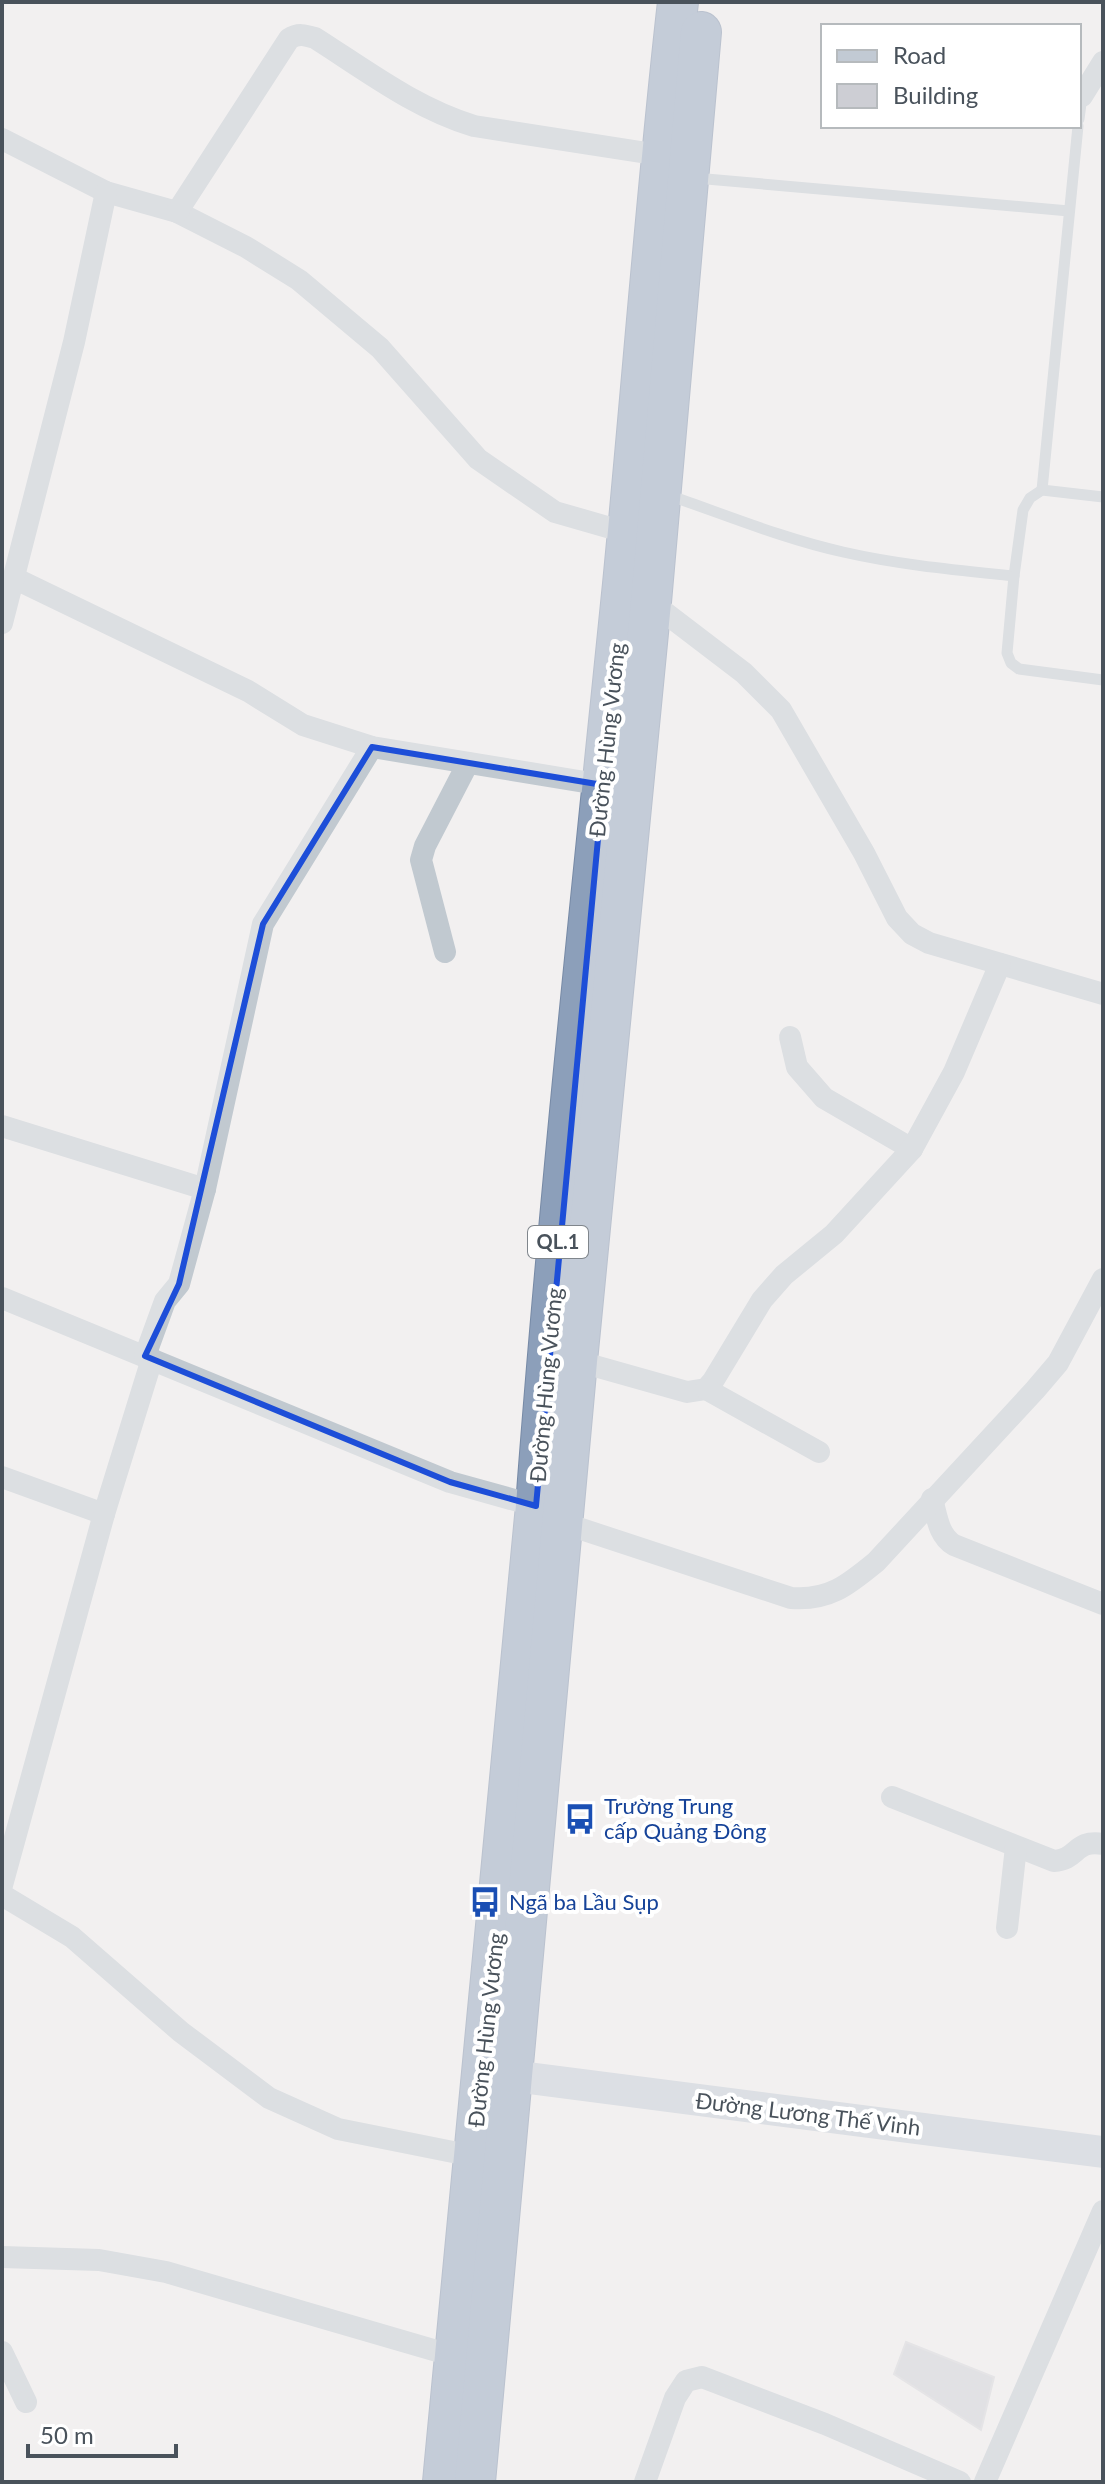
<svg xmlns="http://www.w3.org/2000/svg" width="1105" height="2484" font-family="Lato,sans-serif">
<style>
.building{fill:#cdced4;stroke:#d4d5da;stroke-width:2}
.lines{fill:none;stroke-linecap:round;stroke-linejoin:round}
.highway-casing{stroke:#778aa6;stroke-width:42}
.lane{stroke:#c1c9d0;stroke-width:11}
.street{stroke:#c1c9d0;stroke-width:22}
.secondary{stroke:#c2cad4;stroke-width:32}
.highway{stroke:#8c9fba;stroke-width:40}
.marked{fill:none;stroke:#1d4ed8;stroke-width:6;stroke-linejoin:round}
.labels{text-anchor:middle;stroke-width:8;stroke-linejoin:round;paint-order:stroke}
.shield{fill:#fff;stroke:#80868c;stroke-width:2}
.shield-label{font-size:20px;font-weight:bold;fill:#49525b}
.street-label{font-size:22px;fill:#49525b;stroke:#fff}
.transit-label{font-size:22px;fill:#164399;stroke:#fff;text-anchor:start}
</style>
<rect width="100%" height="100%" fill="#f2f0f0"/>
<path class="building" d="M906 2342 994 2377 981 2430 894 2374Z"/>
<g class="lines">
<defs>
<g id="highway">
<path d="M443 2482 536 1506C559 1198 592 891 623 584 642 390 656 196 678 2"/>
<path d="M475 2482 577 1361 651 602 701 32"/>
</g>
</defs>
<use href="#highway" class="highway-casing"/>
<g class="lane">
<path d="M1079 119 1082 96"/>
<path d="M695 178 1069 211"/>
<path d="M1042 490 1078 126"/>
<path d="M668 495C726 515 784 539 843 552 900 565 956 570 1014 576L1023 510 1030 498 1042 490 1103 497"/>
<path d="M1014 576 1007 653 1011 663 1019 669 1103 680"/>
</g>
<g class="street">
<path d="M1082 96 1103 62"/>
<path d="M2 139 106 192 177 212 246 247 299 280 380 348 478 459 555 512 628 533"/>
<path d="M177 212 289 39C298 33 305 35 315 38 367 71 415 108 474 126L660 155"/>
<path d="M14 578 248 691 303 725 372 747 603 785"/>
<path d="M651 602 744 673 781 710 864 853 897 918 912 934 929 943 1103 994"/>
<path d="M2 623 74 342 106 192"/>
<path d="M445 952 421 860 425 846 468 763"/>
<path d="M790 1037 797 1067 824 1098 912 1149"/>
<path d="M2 1126 205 1189"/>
<path d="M2 1298 450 1482 536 1506"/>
<path d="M145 1356 165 1301 179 1284 205 1189 263 924 372 747"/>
<path d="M577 1361 687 1392 706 1389 713 1381 762 1300 784 1275 834 1234 912 1149 954 1072 1000 964"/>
<path d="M706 1389 819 1452"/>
<path d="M2 1477 104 1514"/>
<path d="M932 1499C937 1516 938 1535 954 1545L1103 1604"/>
<path d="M563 1523 791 1598C829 1601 848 1585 876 1562L1035 1390 1058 1363 1103 1279"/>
<path d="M892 1797 1054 1861C1078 1860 1074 1839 1103 1844"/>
<path d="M2 1885 104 1514 152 1359"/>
<path d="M2 1895 72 1937 181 2032 269 2098 338 2129 473 2156"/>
<path d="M1007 1928 1016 1847"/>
<path d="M2 2257 99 2260 166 2272 454 2356"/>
<path d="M2 2352 26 2402"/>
<path d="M645 2482 675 2398 686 2381 702 2377 825 2424 960 2482"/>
<path d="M985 2482 1103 2211"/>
</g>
<path class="secondary" d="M513 2076 1103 2152"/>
<use href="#highway" class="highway"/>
</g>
<path d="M0 0H1105V2484H0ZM372 747 603 785 536 1506 450 1482 145 1356 179 1284 263 924Z" fill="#f2f0f0" fill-opacity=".55" fill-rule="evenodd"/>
<path class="marked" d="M372 747 603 785 536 1506 450 1482 145 1356 179 1284 263 924Z"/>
<defs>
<symbol id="bus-bare" viewBox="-9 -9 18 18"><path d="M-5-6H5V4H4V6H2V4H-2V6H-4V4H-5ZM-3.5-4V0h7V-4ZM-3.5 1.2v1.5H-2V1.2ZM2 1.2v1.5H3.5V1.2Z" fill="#1a4fb4" stroke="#fff" stroke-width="2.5" paint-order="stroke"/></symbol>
</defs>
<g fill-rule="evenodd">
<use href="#bus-bare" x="558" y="1797" width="44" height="44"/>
<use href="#bus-bare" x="463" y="1880" width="44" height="44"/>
</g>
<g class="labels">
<rect class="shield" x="528" y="1226" width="60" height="32" rx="6"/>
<g class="shield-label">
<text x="558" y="1249">QL.1</text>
</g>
<g class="street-label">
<text transform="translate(607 740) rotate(-84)" y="8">Đường Hùng Vương</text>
<text transform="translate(546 1385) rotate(-85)" y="8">Đường Hùng Vương</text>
<text transform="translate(486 2030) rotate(-84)" y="8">Đường Hùng Vương</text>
<text transform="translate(808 2114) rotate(7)" y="8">Đường Lương Thế Vinh</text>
</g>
<g class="transit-label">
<text x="604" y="1814">Trường Trung<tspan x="604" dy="25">cấp Quảng Đông</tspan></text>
<text x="509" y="1910">Ngã ba Lầu Sụp</text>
</g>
</g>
<rect width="1105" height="2484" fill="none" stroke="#49525b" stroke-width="8"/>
<rect x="821" y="24" width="260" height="104" fill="#ffffff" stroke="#b6babd" stroke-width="2"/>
<rect x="837" y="50" width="40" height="12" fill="#c2cad4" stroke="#b6babd" stroke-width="2"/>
<text x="893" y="64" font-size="24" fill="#49525b">Road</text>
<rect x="837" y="84" width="40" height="24" fill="#cdced4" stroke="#b6babd" stroke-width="2"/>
<text x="893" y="104" font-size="24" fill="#49525b">Building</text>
<path d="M28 2444v12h148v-12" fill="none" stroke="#49525b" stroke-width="4"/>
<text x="40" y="2444" font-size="24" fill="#49525b" stroke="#ffffff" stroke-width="6" paint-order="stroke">50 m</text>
</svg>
